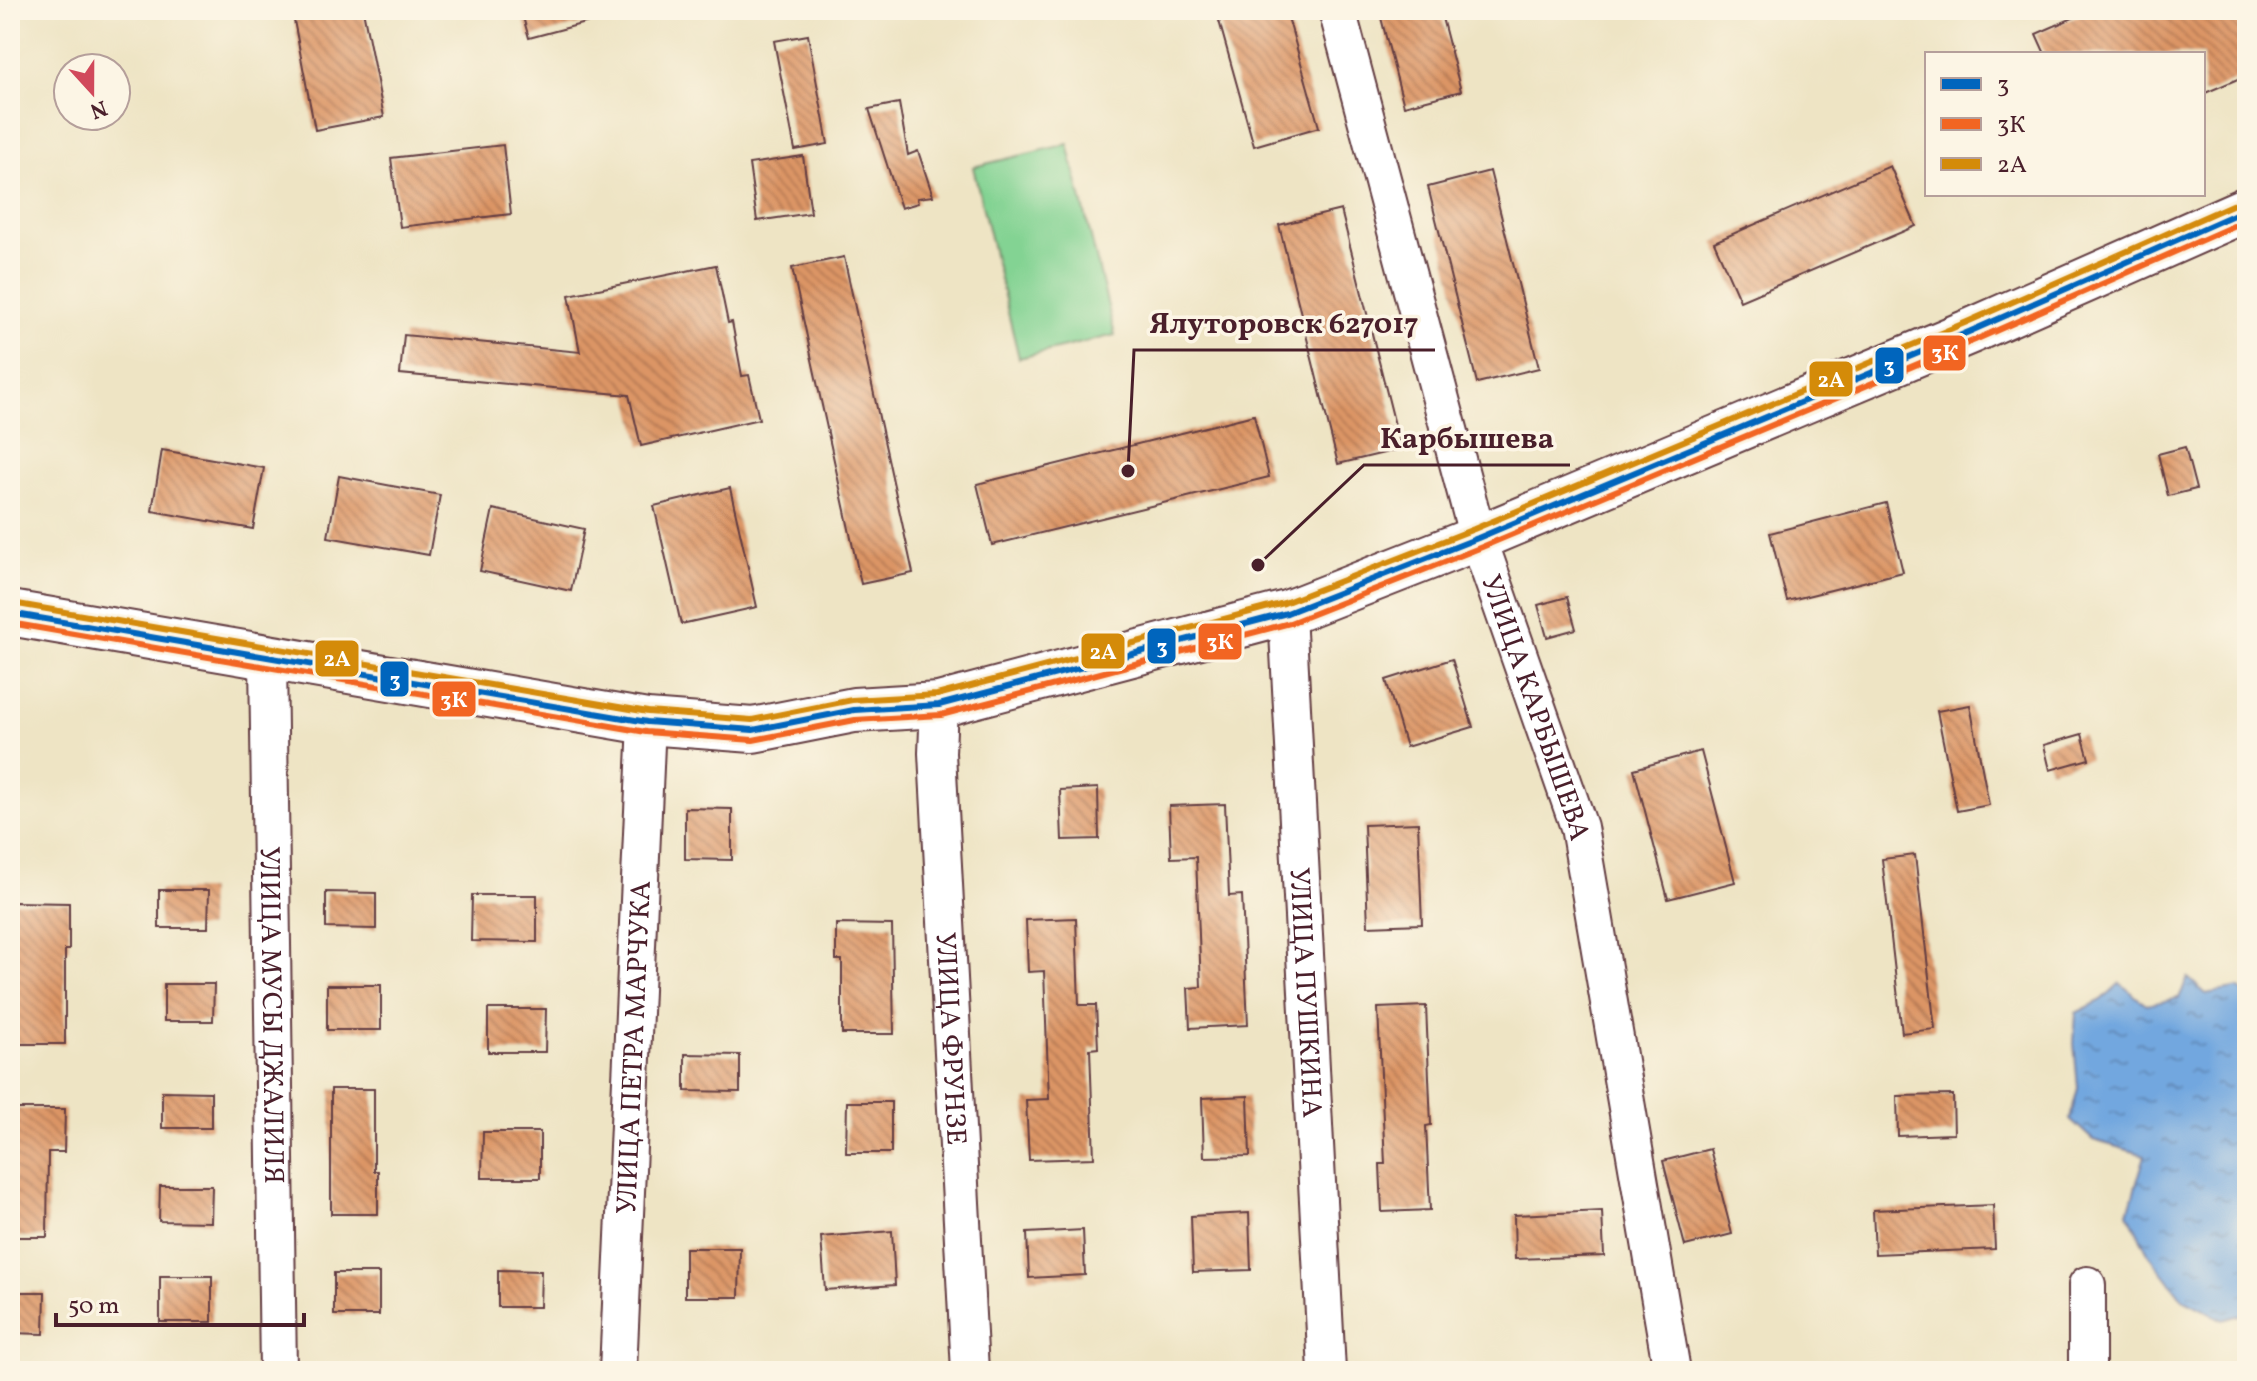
<svg xmlns="http://www.w3.org/2000/svg" width="2257" height="1381" font-family="Vollkorn,serif">
<style>
.green{fill:#83d393;stroke:#66795f;stroke-width:2}
.water{fill:url(#water-ripples);stroke:#5e6385;stroke-width:2}
.building{fill:url(#building-back-hatch)}
.lines{fill:none;stroke-linecap:round;stroke-linejoin:round}
.street-casing{stroke:#633d42;stroke-width:40}
.secondary-casing{stroke:#633d42;stroke-width:48}
.street{stroke:#fff;stroke-width:36}
.secondary{stroke:#fff;stroke-width:44}
.bus-1-casing{stroke:#fcf5e5;stroke-width:12}
.bus-2-casing{stroke:#fcf5e5;stroke-width:12}
.bus-3-casing{stroke:#fcf5e5;stroke-width:12}
.bus-1{stroke:#0065bd;stroke-width:6}
.bus-2{stroke:#f26522;stroke-width:6}
.bus-3{stroke:#d48b09;stroke-width:6}
.labels{text-anchor:middle;stroke-width:7;stroke-linejoin:round;paint-order:stroke}
.street-label{font-size:28px;fill:#4a1f2b;stroke:#fcf5e5}
.leader{fill:none;stroke:#4a1f2b;stroke-width:3}
.callout-dot{fill:#4a1f2b;stroke:#fcf5e5;stroke-width:3}
.callout-label{font-size:30px;text-anchor:middle;font-weight:bold;fill:#4a1f2b;stroke:#fcf5e5;stroke-width:7;stroke-linejoin:round;paint-order:stroke}
.line-badge{stroke:#fcf5e5;stroke-width:3}
.badge-label{font-size:22px;text-anchor:middle;font-weight:bold;fill:#fff}
</style>
<defs>
<pattern id="water-ripples" width="26" height="14" patternUnits="userSpaceOnUse" patternTransform="scale(2)"><rect width="26" height="14" fill="#72a7df"/><path d="M2 4q2-2 4 0t4 0M15 11q2-2 4 0t4 0" fill="none" stroke="#6087b5"/></pattern>
<pattern id="building-back-hatch" width="6" height="6" patternUnits="userSpaceOnUse" patternTransform="scale(2)"><rect width="6" height="6" fill="#dc9565"/><path d="M-1 5l2 2M0 0l6 6M5-1l2 2" fill="none" stroke="#b47953"/></pattern>
</defs>
<rect width="100%" height="100%" fill="#fcf5e5"/>
<filter id="ink" filterUnits="userSpaceOnUse"><feTurbulence type="fractalNoise" baseFrequency=".0125" numOctaves="2"/><feDisplacementMap in="SourceGraphic" scale="16" xChannelSelector="R" yChannelSelector="G"/><feConvolveMatrix kernelMatrix="1 2 1 2 8 2 1 2 1" color-interpolation-filters="sRGB"/></filter>
<filter id="wash" filterUnits="userSpaceOnUse"><feTurbulence type="fractalNoise" baseFrequency=".006" numOctaves="4" result="noise"/><feDisplacementMap in="SourceGraphic" scale="32" xChannelSelector="R" yChannelSelector="G"/><feGaussianBlur stdDeviation="1.8" result="paint"/><feColorMatrix in="noise" values="0 0 0 0 0 0 0 0 0 0 0 0 0 0 0 0 0 1.4 0 .05"/><feComposite in="paint" operator="in"/></filter>
<g filter="url(#wash)">
<rect width="100%" height="100%" fill="#eee4c4"/>
<path class="green" d="M1068 144 1115 335 1019 358 973 167Z"/>
<path class="water" d="M2188 978 2206 994 2239 988 2247 995V1313L2223 1320 2183 1299 2148 1253 2128 1213 2145 1155 2093 1140 2070 1119 2078 1088 2074 1043 2076 1013 2102 1000 2120 983 2146 1005 2179 998Z"/>
<g id="blocks">
<g class="building">
<path d="M292 10H363L384 117 315 130Z"/>
<path d="M521 10H598L600 19 529 38Z"/>
<path d="M1216 10H1286L1319 127 1254 146Z"/>
<path d="M1379 10H1440L1461 91 1404 106Z"/>
<path d="M2091 10H2247V75L2203 94V54H2045L2036 34Z"/>
<path d="M808 35 828 144 795 150 774 41Z"/>
<path d="M899 103 908 155 918 151 933 196 917 198 918 203 901 208 869 109Z"/>
<path d="M503 145 511 214 400 227 391 158Z"/>
<path d="M803 156 811 213 757 221 749 164Z"/>
<path d="M1890 166 1916 226 1740 301 1714 242Z"/>
<path d="M1490 171 1539 368 1477 383 1428 187Z"/>
<path d="M1341 210 1401 449 1338 464 1279 225Z"/>
<path d="M844 257 913 573 861 584 792 268Z"/>
<path d="M716 265 728 323 732 322 742 376 749 375 759 419 641 446 629 395 400 374 404 335 580 352 569 295Z"/>
<path d="M1254 415 1269 477 992 545 977 484Z"/>
<path d="M2185 447 2196 489 2168 496 2158 454Z"/>
<path d="M162 450 264 468 253 529 152 511Z"/>
<path d="M339 476 440 495 429 555 328 537Z"/>
<path d="M730 488 757 607 681 624 654 506Z"/>
<path d="M1886 503 1903 572 1787 601 1770 533Z"/>
<path d="M493 509 584 529 571 591 480 571Z"/>
<path d="M1567 597 1576 629 1547 637 1538 605Z"/>
<path d="M1452 659 1473 727 1406 747 1386 680Z"/>
<path d="M1970 705 1989 805 1957 811 1937 711Z"/>
<path d="M2082 734 2089 759 2050 770 2044 745Z"/>
<path d="M1701 751 1735 882 1668 899 1634 769Z"/>
<path d="M1098 788 1099 839 1062 840 1060 790Z"/>
<path d="M1225 804 1229 896 1242 895 1248 1025 1190 1028 1188 988 1201 987 1196 857 1171 858 1169 806Z"/>
<path d="M685 808 732 809V860L685 859Z"/>
<path d="M1418 823 1422 924 1368 926 1364 825Z"/>
<path d="M1915 855 1935 1029 1902 1033 1882 859Z"/>
<path d="M159 890H209L208 928H159Z"/>
<path d="M326 892 376 893V929L326 928Z"/>
<path d="M472 895H537V942L471 941Z"/>
<path d="M13 902 69 903V950H65V1044H14Z"/>
<path d="M1076 918 1079 1005H1096L1098 1048 1090 1049 1094 1158 1029 1160 1026 1100 1049 1099 1044 971 1028 972 1026 920Z"/>
<path d="M836 924 892 925 894 1034H842V960H836Z"/>
<path d="M164 984H214L213 1021H164Z"/>
<rect x="327" y="985" width="54" height="45"/>
<path d="M1426 1006 1431 1125 1426 1126 1430 1210 1382 1212 1380 1164H1385L1378 1008Z"/>
<path d="M488 1009H546L545 1052H488Z"/>
<path d="M685 1054 740 1055V1092L685 1091Z"/>
<path d="M331 1089H374V1171H378V1214H331Z"/>
<path d="M162 1091 211 1092V1128H162Z"/>
<path d="M1953 1095 1954 1134 1898 1136 1897 1096Z"/>
<path d="M1248 1096 1250 1156 1204 1157 1202 1098Z"/>
<path d="M847 1102H891V1153H846Z"/>
<path d="M14 1109H65L64 1152H48L47 1237H14Z"/>
<path d="M483 1132H540V1178H482Z"/>
<path d="M1710 1149 1732 1234 1685 1246 1663 1161Z"/>
<path d="M160 1186H212L211 1222 159 1221Z"/>
<path d="M1993 1205 1995 1249 1875 1254 1873 1210Z"/>
<path d="M1602 1211 1604 1256 1515 1259 1514 1215Z"/>
<path d="M1249 1213 1251 1270 1193 1272 1191 1216Z"/>
<path d="M1083 1230 1085 1275 1029 1278 1027 1233Z"/>
<path d="M892 1231 895 1285 825 1290 821 1237Z"/>
<path d="M685 1248H740L739 1297H685Z"/>
<path d="M498 1270 541 1271 540 1307H498Z"/>
<rect x="334" y="1273" width="45" height="42"/>
<rect x="160" y="1276" width="52" height="46"/>
<path d="M12 1292H45L44 1334 11 1333Z"/>
</g>
</g>
</g>
<g filter="url(#ink)">
<use href="#blocks" fill-opacity="0" stroke="#633d42" stroke-width="2"/>
<g class="lines">
<defs>
<g id="street">
<path id="s1" d="M1337 10 1478 538 1579 827 1672 1371"/>
<path id="s2" d="M1287 613 1327 1371"/>
<path id="s3" d="M268 659 278 1371"/>
<path id="s4" d="M939 705 937 753 970 1371"/>
<path id="s5" d="M618 1371 647 722"/>
<path d="M2087 1371V1285"/>
</g>
<path id="secondary" d="M10 613 647 722 753 730 854 710 939 705 1287 613 1478 538 1971 331 2247 209"/>
</defs>
<use href="#street" class="street-casing"/>
<use href="#secondary" class="secondary-casing"/>
<use href="#street" class="street"/>
<use href="#secondary" class="secondary"/>
<defs>
<path id="bus-1" d="M10 613 647 722 753 730 854 710 939 705 1287 613 1478 538 1971 331 2247 209"/>
<path id="bus-2" d="M10 623 646 732 753 740 855 720 941 715 1290 623 1482 547 1975 340 2247 220"/>
<path id="bus-3" d="M12 603 648 712 752 720 852 700 937 695 1284 603 1474 529 1967 322 2243 200"/>
</defs>
<use href="#bus-1" class="bus-1-casing"/>
<use href="#bus-2" class="bus-2-casing"/>
<use href="#bus-3" class="bus-3-casing"/>
<use href="#bus-1" class="bus-1"/>
<use href="#bus-2" class="bus-2"/>
<use href="#bus-3" class="bus-3"/>
</g>
</g>
<g class="labels">
<g class="street-label">
<text dy="10" stroke="none"><textPath href="#s1" startOffset="726">УЛИЦА КАРБЫШЕВА</textPath></text>
<text dy="10" stroke="none"><textPath href="#s2" startOffset="380">УЛИЦА ПУШКИНА</textPath></text>
<text dy="10" stroke="none"><textPath href="#s3" startOffset="356">УЛИЦА МУСЫ ДЖАЛИЛЯ</textPath></text>
<text dy="10" stroke="none"><textPath href="#s4" startOffset="334">УЛИЦА ФРУНЗЕ</textPath></text>
<text dy="10" stroke="none"><textPath href="#s5" startOffset="324">УЛИЦА ПЕТРА МАРЧУКА</textPath></text>
</g>
</g>
<path class="leader" d="M1128 471L1134 350H1435M1258 565L1364 465H1570"/>
<g class="callout-dot">
<circle cx="1128" cy="471" r="8"/>
<circle cx="1258" cy="565" r="8"/>
</g>
<g class="callout-label">
<text x="1284" y="333">Ялуторовск 627017</text>
<text x="1467" y="448">Карбышева</text>
</g>
<g class="line-badge">
<rect x="1922" y="334" width="45" height="38" rx="8" fill="#f26522"/>
<rect x="1874" y="346" width="31" height="39" rx="8" fill="#0065bd"/>
<rect x="1808" y="360" width="46" height="38" rx="8" fill="#d48b09"/>
<rect x="1197" y="622" width="46" height="39" rx="8" fill="#f26522"/>
<rect x="1146" y="627" width="31" height="38" rx="8" fill="#0065bd"/>
<rect x="1080" y="632" width="46" height="38" rx="8" fill="#d48b09"/>
<rect x="314" y="639" width="46" height="39" rx="8" fill="#d48b09"/>
<rect x="379" y="660" width="31" height="38" rx="8" fill="#0065bd"/>
<rect x="431" y="680" width="46" height="38" rx="8" fill="#f26522"/>
</g>
<g class="badge-label">
<text x="1945" y="360">3К</text>
<text x="1889" y="373">3</text>
<text x="1831" y="387">2А</text>
<text x="1220" y="649">3К</text>
<text x="1162" y="654">3</text>
<text x="1103" y="659">2А</text>
<text x="337" y="666">2А</text>
<text x="395" y="687">3</text>
<text x="454" y="707">3К</text>
</g>
<rect width="2257" height="1381" fill="none" stroke="#fcf5e5" stroke-width="40"/>
<rect x="1925" y="52" width="280" height="144" fill="#fcf5e5" stroke="#b59f9b" stroke-width="2"/>
<rect x="1941" y="78" width="40" height="12" fill="#0065bd" stroke="#b59f9b" stroke-width="2"/>
<text x="1997" y="92" font-size="24" fill="#4a1f2b">3</text>
<rect x="1941" y="118" width="40" height="12" fill="#f26522" stroke="#b59f9b" stroke-width="2"/>
<text x="1997" y="132" font-size="24" fill="#4a1f2b">3К</text>
<rect x="1941" y="158" width="40" height="12" fill="#d48b09" stroke="#b59f9b" stroke-width="2"/>
<text x="1997" y="172" font-size="24" fill="#4a1f2b">2А</text>
<g transform="translate(92 92) rotate(159)"><circle r="38" fill="#fcf5e5" stroke="#b59f9b" stroke-width="2"/>
<path d="M0-6L14 30L0 20L-14 30Z" fill="#d1495b"/>
<text y="-12" font-size="22" font-weight="bold" text-anchor="middle" fill="#4a1f2b">N</text>
</g>
<path d="M56 1313v12h248v-12" fill="none" stroke="#4a1f2b" stroke-width="4"/>
<text x="68" y="1313" font-size="24" fill="#4a1f2b" stroke="#fcf5e5" stroke-width="6" paint-order="stroke">50 m</text>
</svg>
